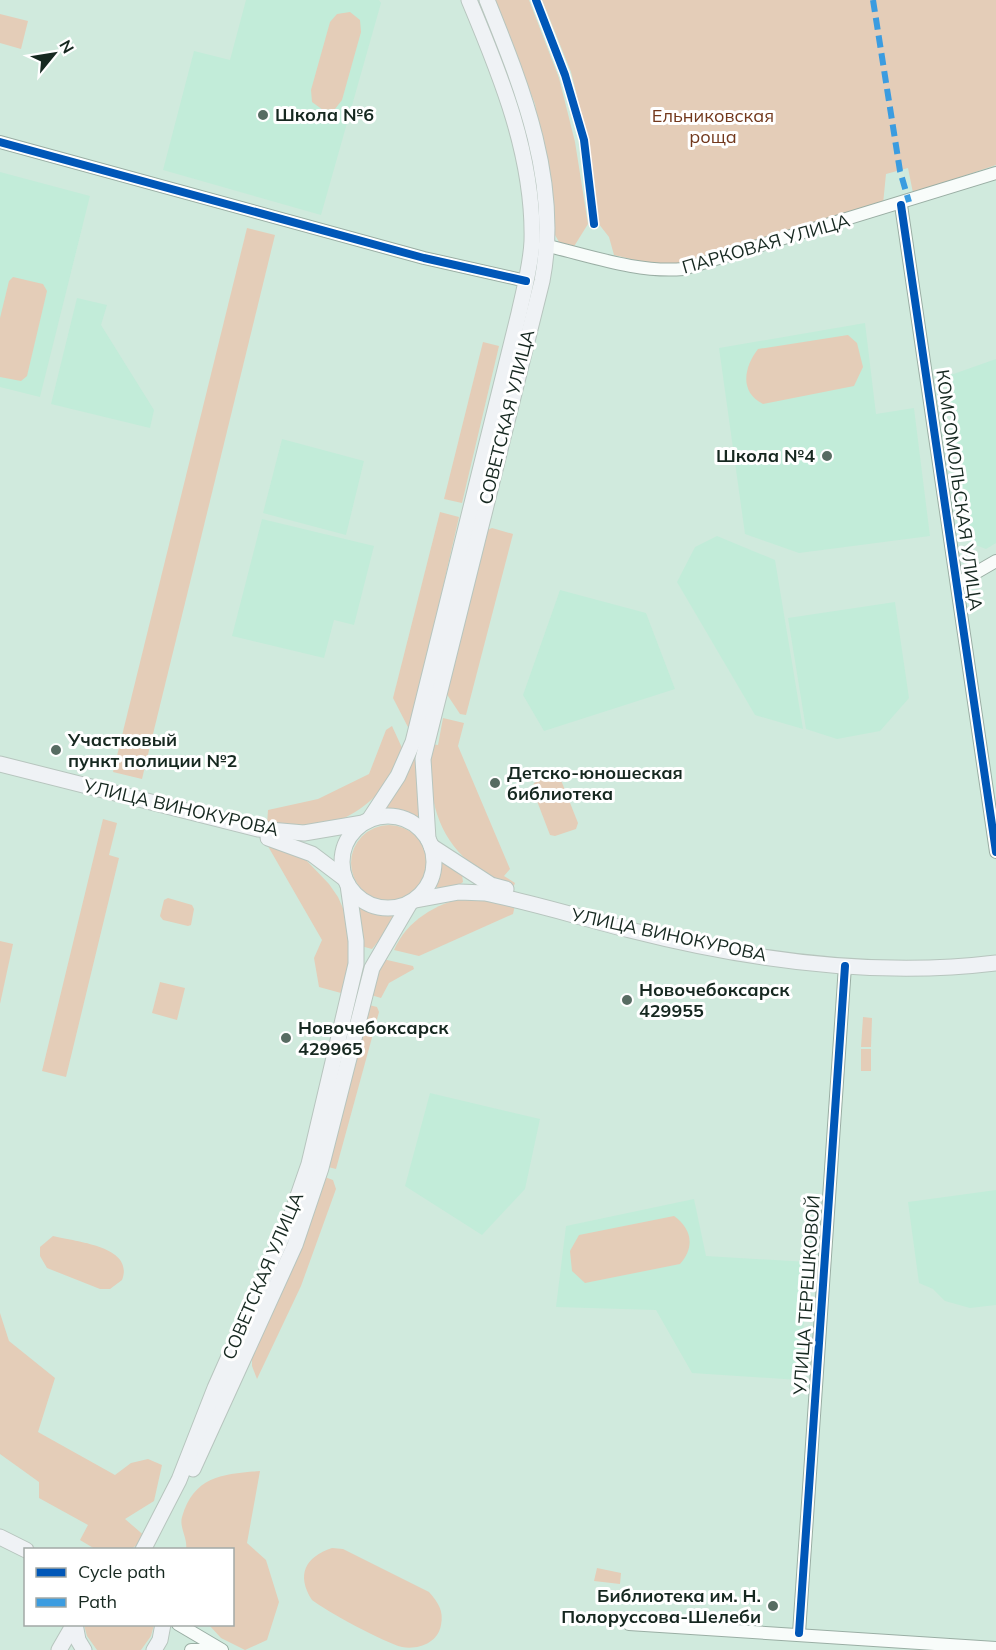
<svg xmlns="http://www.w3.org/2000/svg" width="996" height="1650" font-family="Mulish,sans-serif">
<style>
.built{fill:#c2ecd9}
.green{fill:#e4cdb8}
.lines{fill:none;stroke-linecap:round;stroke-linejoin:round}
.minor-casing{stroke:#9aaea4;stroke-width:14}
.major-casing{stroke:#b7c5be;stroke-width:17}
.minor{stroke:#f8fcfa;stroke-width:12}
.major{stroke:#eff2f5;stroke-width:15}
.quiet{stroke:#3b9ce0;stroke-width:6;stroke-dasharray:12 6;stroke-linecap:butt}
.cycleway-casing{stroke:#fff;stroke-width:11}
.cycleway{stroke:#0057b8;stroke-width:8}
.poi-dot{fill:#576c62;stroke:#fff;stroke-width:2}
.labels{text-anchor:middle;stroke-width:6;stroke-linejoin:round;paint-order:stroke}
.poi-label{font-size:18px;font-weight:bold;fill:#162820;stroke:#fff;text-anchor:start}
.park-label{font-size:18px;fill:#72381c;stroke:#fff}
.street-label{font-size:18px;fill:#162820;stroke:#fff}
</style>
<rect width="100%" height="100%" fill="#d0eadd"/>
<g class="built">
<path d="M246 0H379L381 3 321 215 163 170 194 51 230 60Z"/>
<path d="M0 172 90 196 40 397 0 387Z"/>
<path d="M77 298 107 305 101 325 154 410 150 428 51 404Z"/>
<path d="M865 323 876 414 914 408 930 536 799 553 745 534 719 348Z"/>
<path d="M996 359V543L986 549 970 543 945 377Z"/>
<path d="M282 439 364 461 346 535 263 513Z"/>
<path d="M262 519 374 546 354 625 334 620 324 658 232 636Z"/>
<path d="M717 536 775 560 803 729 755 715 677 582 695 547Z"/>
<path d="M560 590 646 613 675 689 544 731 523 695Z"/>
<path d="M895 602 909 698 880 731 837 739 806 729 788 618Z"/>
<path d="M430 1093 540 1119 525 1189 482 1235 405 1186Z"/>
<path d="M996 1190V1305L970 1308 945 1301 933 1289 919 1283 908 1202Z"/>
<path d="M694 1199 706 1256 809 1262 799 1380 692 1373 656 1310 556 1307 566 1226Z"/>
</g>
<g class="green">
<path d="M494 0H529L559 78 575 142 588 224 573 248 559 242 555 235 535 104Z"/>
<path d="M542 0H996V165L913 193 908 168 886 174 883 204 691 265H655L614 255 609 237 598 223 589 144 571 72Z"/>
<path d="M350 12 360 20 361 32 342 100 335 109 323 110 312 102 311 90 330 22 337 14Z"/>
<path d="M0 14 28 21 21 49 0 43Z"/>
<path d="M247 228 275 235 142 779 113 772Z"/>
<path d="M13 277 43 284 47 291 27 376 21 381 0 377V318L9 281Z"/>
<path d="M848 335 857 343 863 367 854 386 763 404C739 392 744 367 758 349Z"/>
<path d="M483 342 499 346 462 503 444 499Z"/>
<path d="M440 512 459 517 410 731 393 698Z"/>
<path d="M492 528 513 534 466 715 460 714 444 690 483 532Z"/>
<path d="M461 568 417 768 420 817 384 811Z"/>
<path d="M443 718 464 723 458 746 510 869 504 876 515 883 513 888C501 882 487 877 476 868 434 835 428 795 431 744L438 745Z"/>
<path d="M392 726 403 750C397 762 392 778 384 787 351 824 315 834 267 825L268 810 318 799 369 774 386 730Z"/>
<path d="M554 774 559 775 578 823 576 829 555 836 550 835 532 788 534 783Z"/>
<path d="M103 819 117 823 109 855 119 858 66 1077 42 1071Z"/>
<circle cx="389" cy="863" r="38"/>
<path d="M265 841 305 859 329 884 338 897 346 915 354 956 341 993 319 987 314 958 322 940Z"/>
<path d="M447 860 462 874 463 882 459 885 438 889 434 883 439 864Z"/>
<path d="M466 897 515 905 513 914 419 956 394 950C407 920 436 904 466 897Z"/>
<path d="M168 898 192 905 194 909 191 925 188 926 163 920 160 916 164 900Z"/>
<path d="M361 904 382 914H393L395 920 372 949 361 946 354 907Z"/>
<path d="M0 941 13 944 0 1004Z"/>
<path d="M383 959 413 966 414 969 389 983 381 998 371 995Z"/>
<path d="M160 982 185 988 177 1020 152 1013Z"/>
<path d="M369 1005 377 1007 379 1012 336 1169 328 1167Z"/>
<path d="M863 1017 872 1018 871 1047H861Z"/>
<rect x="861" y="1049" width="10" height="22"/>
<path d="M322 1176 333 1180 336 1189 301 1286 257 1379 252 1366V1348Z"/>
<path d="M674 1216C692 1229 695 1247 680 1264L585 1283 572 1271 570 1251 579 1235Z"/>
<path d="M53 1236C76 1242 135 1246 122 1280L110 1289H100L47 1268 40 1256V1247Z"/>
<path d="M0 1313 9 1341 55 1378 38 1432 115 1475 131 1463 148 1459 162 1465 154 1501 125 1519 147 1538 131 1549H95L80 1540 88 1525 39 1498V1482L0 1454Z"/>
<path d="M260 1471 247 1543 266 1560 279 1602 267 1640 245 1650 221 1638 209 1625 232 1624V1550L186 1549C188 1539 179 1527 182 1517 194 1476 223 1474 260 1471Z"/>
<path d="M332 1548 343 1549 429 1592C438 1602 444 1611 441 1625 438 1643 418 1650 402 1647 385 1643 326 1611 312 1600 296 1575 305 1557 332 1548Z"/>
<path d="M597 1568 621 1573 620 1584 594 1581Z"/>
<path d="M84 1625V1624L154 1625 151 1636 141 1650H97L87 1636Z"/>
</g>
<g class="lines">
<defs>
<g id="minor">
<path d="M0 142 424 258 526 281"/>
<path d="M901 205 996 852"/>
<path d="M548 246C591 256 638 273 683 269L996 173"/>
<path d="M958 583 996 561"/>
<path d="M178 1624 222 1650"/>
<path d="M629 1624 996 1648"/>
<path d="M799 1633 845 966"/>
<path d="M191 1650H214"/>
</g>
<g id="major">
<path d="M0 764 258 829 304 833 363 823"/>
<circle cx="388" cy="862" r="46"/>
<path d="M369 820 398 776 413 742 519 313C524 290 531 265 532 241 534 157 501 76 469 0"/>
<path d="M268 838 312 854 345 879"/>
<path d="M428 839 423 759 542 281C561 184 523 89 487 0"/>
<path d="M431 846 491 885 506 889"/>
<path d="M416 900 459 892 485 893C534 903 582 918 630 930 748 960 875 978 996 963"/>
<path d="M193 1469 295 1245 321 1168 372 968 410 903"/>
<path d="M0 1537 26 1550"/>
<path d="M143 1550 179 1480 215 1388 290 1219 309 1164 356 964V941L348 885"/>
<path d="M75 1624 78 1640 84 1650"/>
<path d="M59 1650 74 1624"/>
<path d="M154 1650 160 1640 163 1624"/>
</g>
</defs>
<use href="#minor" class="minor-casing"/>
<use href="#major" class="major-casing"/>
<use href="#minor" class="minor"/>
<use href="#major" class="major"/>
<path class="quiet" d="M873 0 900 171 909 202"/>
<defs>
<g id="cycleway">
<path d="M536 0 565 75 584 140 594 224"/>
<path d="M0 142 424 258 526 281"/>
<path d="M901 205 996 852"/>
<path d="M799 1633 845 966"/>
</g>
</defs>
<use href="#cycleway" class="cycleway-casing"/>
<use href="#cycleway" class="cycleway"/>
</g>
<g class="poi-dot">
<circle cx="263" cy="115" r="6"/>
<circle cx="827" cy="456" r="6"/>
<circle cx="56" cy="750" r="6"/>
<circle cx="495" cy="783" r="6"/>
<circle cx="627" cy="1000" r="6"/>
<circle cx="286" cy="1038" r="6"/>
<circle cx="773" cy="1606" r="6"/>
</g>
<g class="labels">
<g class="poi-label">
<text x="275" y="121">Школа №6</text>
<text x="815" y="462" text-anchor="end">Школа №4</text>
<text x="68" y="746">Участковый<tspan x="68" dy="21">пункт полиции №2</tspan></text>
<text x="507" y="779">Детско-юношеская<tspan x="507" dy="21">библиотека</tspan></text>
<text x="639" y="996">Новочебоксарск<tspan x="639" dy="21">429955</tspan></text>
<text x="298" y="1034">Новочебоксарск<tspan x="298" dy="21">429965</tspan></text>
<text x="761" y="1602" text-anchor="end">Библиотека им. Н.<tspan x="761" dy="21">Полоруссова-Шелеби</tspan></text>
</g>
<g class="park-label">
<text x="713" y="122">Ельниковская<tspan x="713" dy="21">роща</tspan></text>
</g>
<g class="street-label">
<text transform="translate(766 244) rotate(-16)" y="6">ПАРКОВАЯ УЛИЦА</text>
<text transform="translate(507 417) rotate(-76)" y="6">СОВЕТСКАЯ УЛИЦА</text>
<text transform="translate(959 490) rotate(82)" y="6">КОМСОМОЛЬСКАЯ УЛИЦА</text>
<text transform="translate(181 808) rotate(13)" y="6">УЛИЦА ВИНОКУРОВА</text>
<text transform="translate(669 935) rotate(12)" y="6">УЛИЦА ВИНОКУРОВА</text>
<text transform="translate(263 1276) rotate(-67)" y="6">СОВЕТСКАЯ УЛИЦА</text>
<text transform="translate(807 1295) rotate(-86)" y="6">УЛИЦА ТЕРЕШКОВОЙ</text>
</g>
</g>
<rect x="24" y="1548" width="210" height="78" fill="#ffffff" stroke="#a2a9a6" stroke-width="1.5"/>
<rect x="36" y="1568" width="30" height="9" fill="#0057b8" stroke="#a2a9a6" stroke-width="1.5"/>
<text x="78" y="1578" font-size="18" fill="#162820">Cycle path</text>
<rect x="36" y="1598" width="30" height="9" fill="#3b9ce0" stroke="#a2a9a6" stroke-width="1.5"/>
<text x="78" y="1608" font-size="18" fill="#162820">Path</text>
<g transform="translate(54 54) rotate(60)" stroke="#ffffff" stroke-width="4.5" paint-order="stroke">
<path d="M0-4.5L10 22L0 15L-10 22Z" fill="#162820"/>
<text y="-9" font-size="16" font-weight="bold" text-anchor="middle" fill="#162820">N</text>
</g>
</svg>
